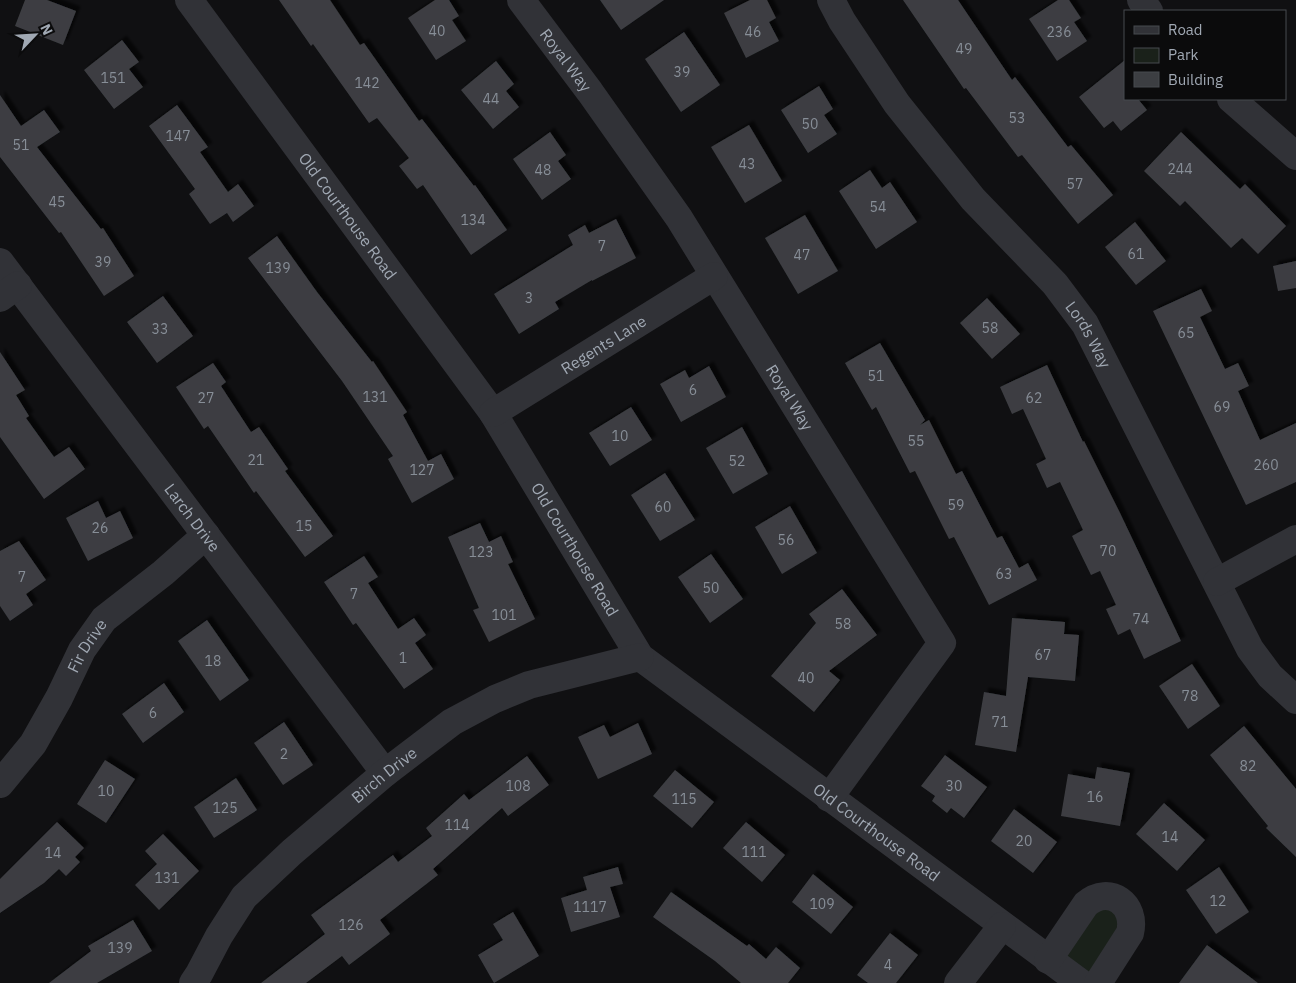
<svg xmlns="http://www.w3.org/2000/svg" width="1296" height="983" font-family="'IBM Plex Sans',sans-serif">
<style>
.green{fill:#1a211a}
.building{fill:#3c3e42;filter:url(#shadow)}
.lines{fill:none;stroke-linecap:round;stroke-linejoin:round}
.minor{stroke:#313237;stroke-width:28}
.labels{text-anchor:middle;stroke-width:5;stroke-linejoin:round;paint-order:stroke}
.number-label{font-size:14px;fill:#878e97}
.street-label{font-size:16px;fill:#a0a8b3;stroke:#0b0b0c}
</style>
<defs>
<filter id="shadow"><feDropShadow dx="4.5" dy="-4.5" stdDeviation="1" flood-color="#0009"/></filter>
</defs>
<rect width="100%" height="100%" fill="#101012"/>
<path class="green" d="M1086 904 1125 905 1098 983 1048 960Z"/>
<g class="building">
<path d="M25 0H47L76 11 63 45 15 26Z"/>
<path d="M279 0H330L360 45 364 43 419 121 422 119 474 186 475 185 507 230 471 255 423 185 417 189 399 166 409 158 377 118 369 123 313 44 311 46Z"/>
<path d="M435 0H449L459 16 452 20 466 41 436 60 408 18Z"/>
<path d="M600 0H664L621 30Z"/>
<path d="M750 0H767L776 18 769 22 779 41 746 58 724 13Z"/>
<path d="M903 0H958L1012 80 1015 77 1068 147 1071 145 1113 195 1078 224 1022 155 1018 157 966 88 964 89Z"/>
<path d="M1058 0H1069L1081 18 1074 22 1087 41 1057 61 1029 19Z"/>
<path d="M684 32 720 85 681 112 645 59Z"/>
<path d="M122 40 139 62 129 69 143 87 114 109 84 70Z"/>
<path d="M1125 60V99H1138L1147 110 1121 131 1113 121 1104 128 1079 97Z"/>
<path d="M496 61 514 84 506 91 519 107 493 129 461 90Z"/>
<path d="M819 86 833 109 824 115 837 134 808 153 781 110Z"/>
<path d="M0 95 21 126 44 110 60 132 37 147 101 229 103 228 134 276 104 296 61 232 59 233 0 157Z"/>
<path d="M177 105 208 147 200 152 228 192 238 184 254 206 233 222 227 213 210 224 189 194 195 189 149 126Z"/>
<path d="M749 125 782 181 745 203 711 147Z"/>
<path d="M550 132 566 155 558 161 571 179 542 200 513 159Z"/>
<path d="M1181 132 1240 189 1245 184 1286 226 1258 254 1242 238 1231 248 1185 201 1180 206 1144 171Z"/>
<path d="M870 170 882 188 890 182 917 222 876 249 839 191Z"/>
<path d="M805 215 838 271 798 294 765 238Z"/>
<path d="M616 219 636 258 592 281V280L555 302 559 309 519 334 494 294 573 245 568 235 585 225 589 233Z"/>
<path d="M1135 222 1166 261 1136 285 1105 247Z"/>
<path d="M277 236 317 292 372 362 373 361 407 412 403 415 428 461 441 454 454 479 412 503 388 459 393 456 342 381 248 258Z"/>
<path d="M1296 261V288L1278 291 1273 266Z"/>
<path d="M1201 289 1212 311 1200 317 1225 369 1238 363 1249 386 1238 391 1260 440 1296 423V482L1246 505 1153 311Z"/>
<path d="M163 296 193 336 157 363 127 322Z"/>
<path d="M987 298 1020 334 992 359 960 323Z"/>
<path d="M880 343 925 420 920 425 929 420 956 474 962 471 997 538 1002 536 1019 568 1028 563 1037 580 989 605 954 537 949 539 915 471 910 473 876 407 872 410 845 363Z"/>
<path d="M0 352 25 390 16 395 29 416 26 418 54 457 69 447 85 469 44 499 0 437Z"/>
<path d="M213 363 226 382 221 386 251 432 259 427 288 469 285 471 333 536 305 557 256 491 254 493 208 426 204 429 176 387Z"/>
<path d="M1047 365 1083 442 1084 441 1120 513 1181 641 1144 659 1130 629 1118 635 1106 609 1116 605 1100 571 1091 575 1072 536 1083 530 1060 482 1047 488 1036 464 1046 459 1023 409 1012 414 1000 387Z"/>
<path d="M709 366 726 397 681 422 660 384 685 370 689 378Z"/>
<path d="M631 407 652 440 610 466 589 433Z"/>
<path d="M742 427 768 474 733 494 706 448Z"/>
<path d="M665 473 695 520 660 541 631 495Z"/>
<path d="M98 501 106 518 120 511 133 538 88 561 66 518Z"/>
<path d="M790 506 817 553 782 574 755 527Z"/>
<path d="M480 523 489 542 501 536 513 562 508 564 535 619 489 642 473 610 479 608 448 537Z"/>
<path d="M19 541 46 580 26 594 33 605 10 621 0 606V551Z"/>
<path d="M711 554 743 599 710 623 678 577Z"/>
<path d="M364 556 378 577 368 583 398 629 414 618 426 635 415 643 433 669 404 689 356 623 353 625 324 582Z"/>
<path d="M842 589 877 635 829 671 840 680 814 712 771 676 816 623 809 614Z"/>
<path d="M1012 618 1065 622 1064 634 1079 635 1075 681 1028 677 1016 752 975 745 984 692 1006 696Z"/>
<path d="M207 620 249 680 220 701 178 641Z"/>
<path d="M1192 664 1220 706 1188 729 1159 686Z"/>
<path d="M164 683 184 712 143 743 122 714Z"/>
<path d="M284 722 313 765 283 785 254 743Z"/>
<path d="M638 723 652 754 598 779 578 737 604 725 610 737Z"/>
<path d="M1244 726 1296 789V857L1266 828 1268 826 1210 755Z"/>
<path d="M945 755 987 787 964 818 951 808 947 813 932 801 935 796 921 786Z"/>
<path d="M527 756 549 785 508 816 502 808 433 869 438 875 380 920 390 934 349 965 342 956 306 983H261L325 934 311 915 393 855 398 862 432 836 426 828 464 794 469 800Z"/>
<path d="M105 760 135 779 106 823 77 804Z"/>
<path d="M1097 767 1130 773 1120 826 1061 816 1068 774 1095 779Z"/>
<path d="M675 770 714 802 692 828 653 796Z"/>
<path d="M236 778 257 810 214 838 194 807Z"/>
<path d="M1164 803 1205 840 1177 871 1136 834Z"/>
<path d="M1014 809 1057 842 1033 873 991 841Z"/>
<path d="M57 822 84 848 75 857 80 862 66 876 59 869 44 883 0 913V879Z"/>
<path d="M746 822 785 855 762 882 723 848Z"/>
<path d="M163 834 199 871 159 910 135 885 157 864 145 851Z"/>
<path d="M618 867 623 884 610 887 620 917 571 932 561 898 587 890 583 877Z"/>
<path d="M1219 867 1249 912 1216 934 1186 890Z"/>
<path d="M813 874 853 907 831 934 792 902Z"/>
<path d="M671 892 747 946 749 944 766 959 776 947 800 968 788 983H741L715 961 653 917Z"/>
<path d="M513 912 539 956 494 983 478 955 503 940 493 924Z"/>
<path d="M133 920 152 951 97 983H49L91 951 88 946Z"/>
<path d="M890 933 918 955 896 983H868L857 975Z"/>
<path d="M1207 945 1258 983H1179Z"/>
</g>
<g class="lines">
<g class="minor">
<path id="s1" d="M189 0 493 413 640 657 1081 983"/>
<path id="s2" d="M521 0 590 92 679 218 942 643 829 798"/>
<path id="s3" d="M831 0 842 21 897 104 973 199 1055 284 1085 324 1250 649 1270 676 1296 700"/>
<path d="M1141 0 1149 11"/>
<path d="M1231 99 1296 156"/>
<path id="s4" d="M0 262 385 773"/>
<path d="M0 298 18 285"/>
<path id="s5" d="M493 413 714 276"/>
<path d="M1217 582 1296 539"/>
<path id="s6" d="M0 784 33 744 59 698 82 650 104 619 163 573 206 535"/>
<path d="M1048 960 1086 904C1110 884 1137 905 1130 933L1098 983"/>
<path id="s7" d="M193 983 199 974 219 936 244 897 292 852 385 773 452 722 495 699 529 685 640 657"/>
<path d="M958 983 1002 926"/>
</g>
</g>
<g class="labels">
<g class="number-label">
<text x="437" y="36">40</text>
<text x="753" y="37">46</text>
<text x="1059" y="37">236</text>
<text x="964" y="54">49</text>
<text x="682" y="77">39</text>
<text x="113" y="83">151</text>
<text x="367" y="88">142</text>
<text x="491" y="104">44</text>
<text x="1017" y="123">53</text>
<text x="810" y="129">50</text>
<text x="178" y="141">147</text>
<text x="21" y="150">51</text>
<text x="747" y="169">43</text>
<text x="1180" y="174">244</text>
<text x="543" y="175">48</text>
<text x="1075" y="189">57</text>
<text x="57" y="207">45</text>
<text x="878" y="212">54</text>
<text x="473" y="225">134</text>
<text x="602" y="251">7</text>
<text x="1136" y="259">61</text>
<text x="802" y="260">47</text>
<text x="103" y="267">39</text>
<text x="278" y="273">139</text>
<text x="529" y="303">3</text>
<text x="990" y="333">58</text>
<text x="160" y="334">33</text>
<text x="1186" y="338">65</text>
<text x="876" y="381">51</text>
<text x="693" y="395">6</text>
<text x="375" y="402">131</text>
<text x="206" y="403">27</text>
<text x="1034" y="403">62</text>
<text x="1222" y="412">69</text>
<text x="620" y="441">10</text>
<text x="916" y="446">55</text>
<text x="256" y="465">21</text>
<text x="737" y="466">52</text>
<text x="1266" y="470">260</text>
<text x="422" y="475">127</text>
<text x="956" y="510">59</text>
<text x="663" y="512">60</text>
<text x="304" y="531">15</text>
<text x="100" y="533">26</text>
<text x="786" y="545">56</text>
<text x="1108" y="556">70</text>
<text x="481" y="557">123</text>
<text x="1004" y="579">63</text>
<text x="22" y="582">7</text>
<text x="711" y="593">50</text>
<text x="354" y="599">7</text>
<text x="504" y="620">101</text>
<text x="1141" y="624">74</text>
<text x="843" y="629">58</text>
<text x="1043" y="660">67</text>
<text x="403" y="663">1</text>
<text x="213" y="666">18</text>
<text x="806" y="683">40</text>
<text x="1190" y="701">78</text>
<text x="153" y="718">6</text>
<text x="1000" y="727">71</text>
<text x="284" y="759">2</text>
<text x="1248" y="771">82</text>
<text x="518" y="791">108</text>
<text x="954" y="791">30</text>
<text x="106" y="796">10</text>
<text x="1095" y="802">16</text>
<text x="684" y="804">115</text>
<text x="225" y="813">125</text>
<text x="457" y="830">114</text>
<text x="1170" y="842">14</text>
<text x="1024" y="846">20</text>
<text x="754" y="857">111</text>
<text x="53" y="858">14</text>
<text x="167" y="883">131</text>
<text x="1218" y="906">12</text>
<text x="822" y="909">109</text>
<text x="590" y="912">1117</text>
<text x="351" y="930">126</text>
<text x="120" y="953">139</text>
<text x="888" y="970">4</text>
</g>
<g class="street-label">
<text dy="6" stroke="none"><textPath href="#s2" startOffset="75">Royal Way</textPath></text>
<text dy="6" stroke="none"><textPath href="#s1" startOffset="268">Old Courthouse Road</textPath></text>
<text dy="6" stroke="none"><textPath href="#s3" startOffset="424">Lords Way</textPath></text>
<text dy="6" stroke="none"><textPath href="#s5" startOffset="130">Regents Lane</textPath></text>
<text dy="6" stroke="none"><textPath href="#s2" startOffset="480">Royal Way</textPath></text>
<text dy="6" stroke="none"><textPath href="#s4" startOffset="320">Larch Drive</textPath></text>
<text dy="6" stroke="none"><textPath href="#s1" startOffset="672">Old Courthouse Road</textPath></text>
<text dy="6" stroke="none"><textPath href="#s6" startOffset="164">Fir Drive</textPath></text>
<text dy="6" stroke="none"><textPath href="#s7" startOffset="286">Birch Drive</textPath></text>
<text dy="6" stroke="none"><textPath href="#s1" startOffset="1092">Old Courthouse Road</textPath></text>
</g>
</g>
<rect x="1124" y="10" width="162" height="90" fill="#0b0b0c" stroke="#474a4f"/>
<rect x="1134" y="26" width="25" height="8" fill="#313237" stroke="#474a4f"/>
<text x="1168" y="35" font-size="15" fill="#a0a8b3">Road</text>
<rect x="1134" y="48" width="25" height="15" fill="#1a211a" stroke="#474a4f"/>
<text x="1168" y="60" font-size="15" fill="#a0a8b3">Park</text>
<rect x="1134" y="72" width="25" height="15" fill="#3c3e42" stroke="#474a4f"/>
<text x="1168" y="85" font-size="15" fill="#a0a8b3">Building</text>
<g transform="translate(35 35) rotate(65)" stroke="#0b0b0c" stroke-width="4" paint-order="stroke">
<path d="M0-4L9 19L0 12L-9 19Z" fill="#a0a8b3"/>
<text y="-8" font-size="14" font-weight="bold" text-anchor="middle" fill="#a0a8b3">N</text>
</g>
</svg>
